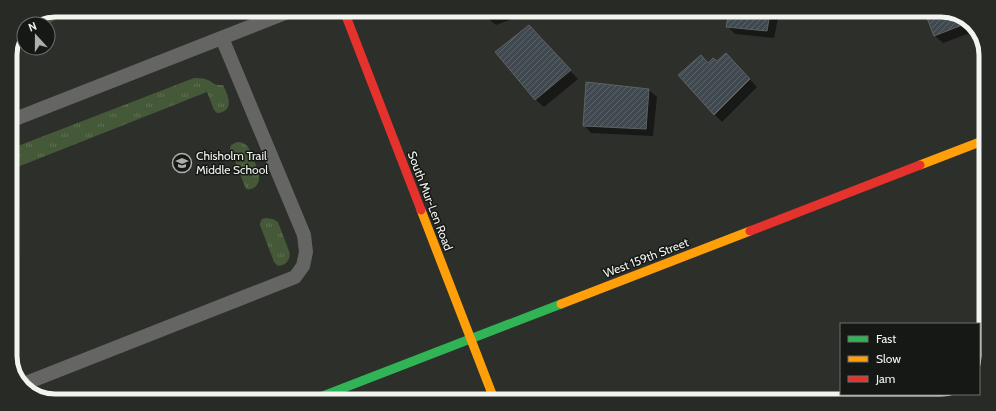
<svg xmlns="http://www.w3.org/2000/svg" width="996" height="411" font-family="Cabin,sans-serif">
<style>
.grass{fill:url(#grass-tufts)}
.pitch{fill:#455837}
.shadow{fill:#0007}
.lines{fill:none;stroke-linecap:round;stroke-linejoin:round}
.stream{stroke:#446329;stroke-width:8}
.building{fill:url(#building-hatch);stroke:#606261}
.lane{stroke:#656664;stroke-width:14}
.fast{stroke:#30b455;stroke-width:9}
.slow{stroke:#ff9f0a;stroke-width:9}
.jam{stroke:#e5322d;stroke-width:9}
.labels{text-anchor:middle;stroke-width:3;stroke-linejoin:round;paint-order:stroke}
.poi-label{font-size:12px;fill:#f1f4ef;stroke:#161815;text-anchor:start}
.street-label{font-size:12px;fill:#f1f4ef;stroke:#161815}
.rim{fill:none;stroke:#f1f4ef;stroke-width:5}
</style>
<defs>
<pattern id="grass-tufts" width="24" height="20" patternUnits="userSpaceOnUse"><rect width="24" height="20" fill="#455837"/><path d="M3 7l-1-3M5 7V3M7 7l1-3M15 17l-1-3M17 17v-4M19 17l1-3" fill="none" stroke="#607154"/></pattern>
<pattern id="building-hatch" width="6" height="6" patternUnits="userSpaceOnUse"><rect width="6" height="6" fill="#404850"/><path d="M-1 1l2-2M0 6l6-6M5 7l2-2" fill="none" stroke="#5c636a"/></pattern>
</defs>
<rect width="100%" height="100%" fill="#2d2f2b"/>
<g class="grass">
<path d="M194 78C198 78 203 78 208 80 216 84 212 85 223 85 228 95 235 110 219 113H217L214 110 207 92 10 170V149Z"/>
<path d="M237 142C241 142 245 143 248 147 251 151 259 172 259 176 260 185 253 191 246 189L230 149 231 145Z"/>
<path d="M266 218 273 219 278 222 289 251C291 257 288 262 283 265L278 266 274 262 260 225V223L262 219Z"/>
</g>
<path class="pitch" d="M55 10H73L48 24H24V32L18 34 23 23Z"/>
<g class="shadow">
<path d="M486 12H531L496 25 488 18Z"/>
<path d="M730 12 779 13 774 38 735 34 727 26Z"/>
<path d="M926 13H958L977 28 978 30 943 43 935 36Z"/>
<path d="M536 35 578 79 544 107 536 100 496 53Z"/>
<path d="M717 62H734L757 87 722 122 714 114 708 64Z"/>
<path d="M649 90 657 97 653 136 591 133 584 125Z"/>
</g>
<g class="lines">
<g class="stream">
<path d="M979 347 983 345"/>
<path d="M846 401 862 394"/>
</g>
</g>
<g class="building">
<path d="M485 12H504L487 18Z"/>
<path d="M729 12 770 13 767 31 726 27Z"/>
<path d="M925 13H958L970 22 934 36Z"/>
<path d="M529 25 571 70 535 100 495 52Z"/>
<path d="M726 53 750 79 714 115 678 75 701 55 708 63 713 58 717 61Z"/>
<path d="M586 82 649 89 646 129 583 126Z"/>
</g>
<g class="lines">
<g class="lane">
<path d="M10 121 290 11"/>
<path d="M21 385 295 277 303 266 306 252 304 235 222 38"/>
</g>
<path class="fast" d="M315 399 561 304"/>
<g class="slow">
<path d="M920 165 985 140"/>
<path d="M421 210 494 399"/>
<path d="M561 304 750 231"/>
</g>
<g class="jam">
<path d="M344 11 421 210"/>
<path d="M750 231 920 165"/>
</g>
</g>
<defs>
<symbol id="school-ring" viewBox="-11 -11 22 22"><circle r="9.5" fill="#161815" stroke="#acafaa" stroke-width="1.5"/><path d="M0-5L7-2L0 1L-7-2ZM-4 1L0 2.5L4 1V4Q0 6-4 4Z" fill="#acafaa"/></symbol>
</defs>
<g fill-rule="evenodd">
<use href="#school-ring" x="171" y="152" width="22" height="22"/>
</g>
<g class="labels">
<g class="poi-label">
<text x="196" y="160">Chisholm Trail<tspan x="196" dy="14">Middle School</tspan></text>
</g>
<g class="street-label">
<text transform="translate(430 201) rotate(69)" y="4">South Mur-Len Road</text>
<text transform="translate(646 258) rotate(-21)" y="4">West 159th Street</text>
</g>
</g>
<path d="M0 0H996V411H0ZM55 17H941A38 38 0 0 1 979 55V356A38 38 0 0 1 941 394H55A38 38 0 0 1 17 356V55A38 38 0 0 1 55 17Z" fill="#282a26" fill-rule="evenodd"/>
<path class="rim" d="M55 17H941A38 38 0 0 1 979 55V356A38 38 0 0 1 941 394H55A38 38 0 0 1 17 356V55A38 38 0 0 1 55 17Z"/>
<rect x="840" y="323" width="140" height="72" fill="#161815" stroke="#6e706c"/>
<rect x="848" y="336" width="20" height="6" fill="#30b455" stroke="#6e706c"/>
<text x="876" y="343" font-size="12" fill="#f1f4ef">Fast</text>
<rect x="848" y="356" width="20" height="6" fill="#ff9f0a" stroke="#6e706c"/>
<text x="876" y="363" font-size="12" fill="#f1f4ef">Slow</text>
<rect x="848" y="376" width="20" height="6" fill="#e5322d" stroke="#6e706c"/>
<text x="876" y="383" font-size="12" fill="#f1f4ef">Jam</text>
<g transform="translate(36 36) rotate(339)"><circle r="19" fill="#161815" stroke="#6e706c"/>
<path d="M0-3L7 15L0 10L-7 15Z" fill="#acafaa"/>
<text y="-6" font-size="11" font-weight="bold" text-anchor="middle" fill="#f1f4ef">N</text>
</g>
</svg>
